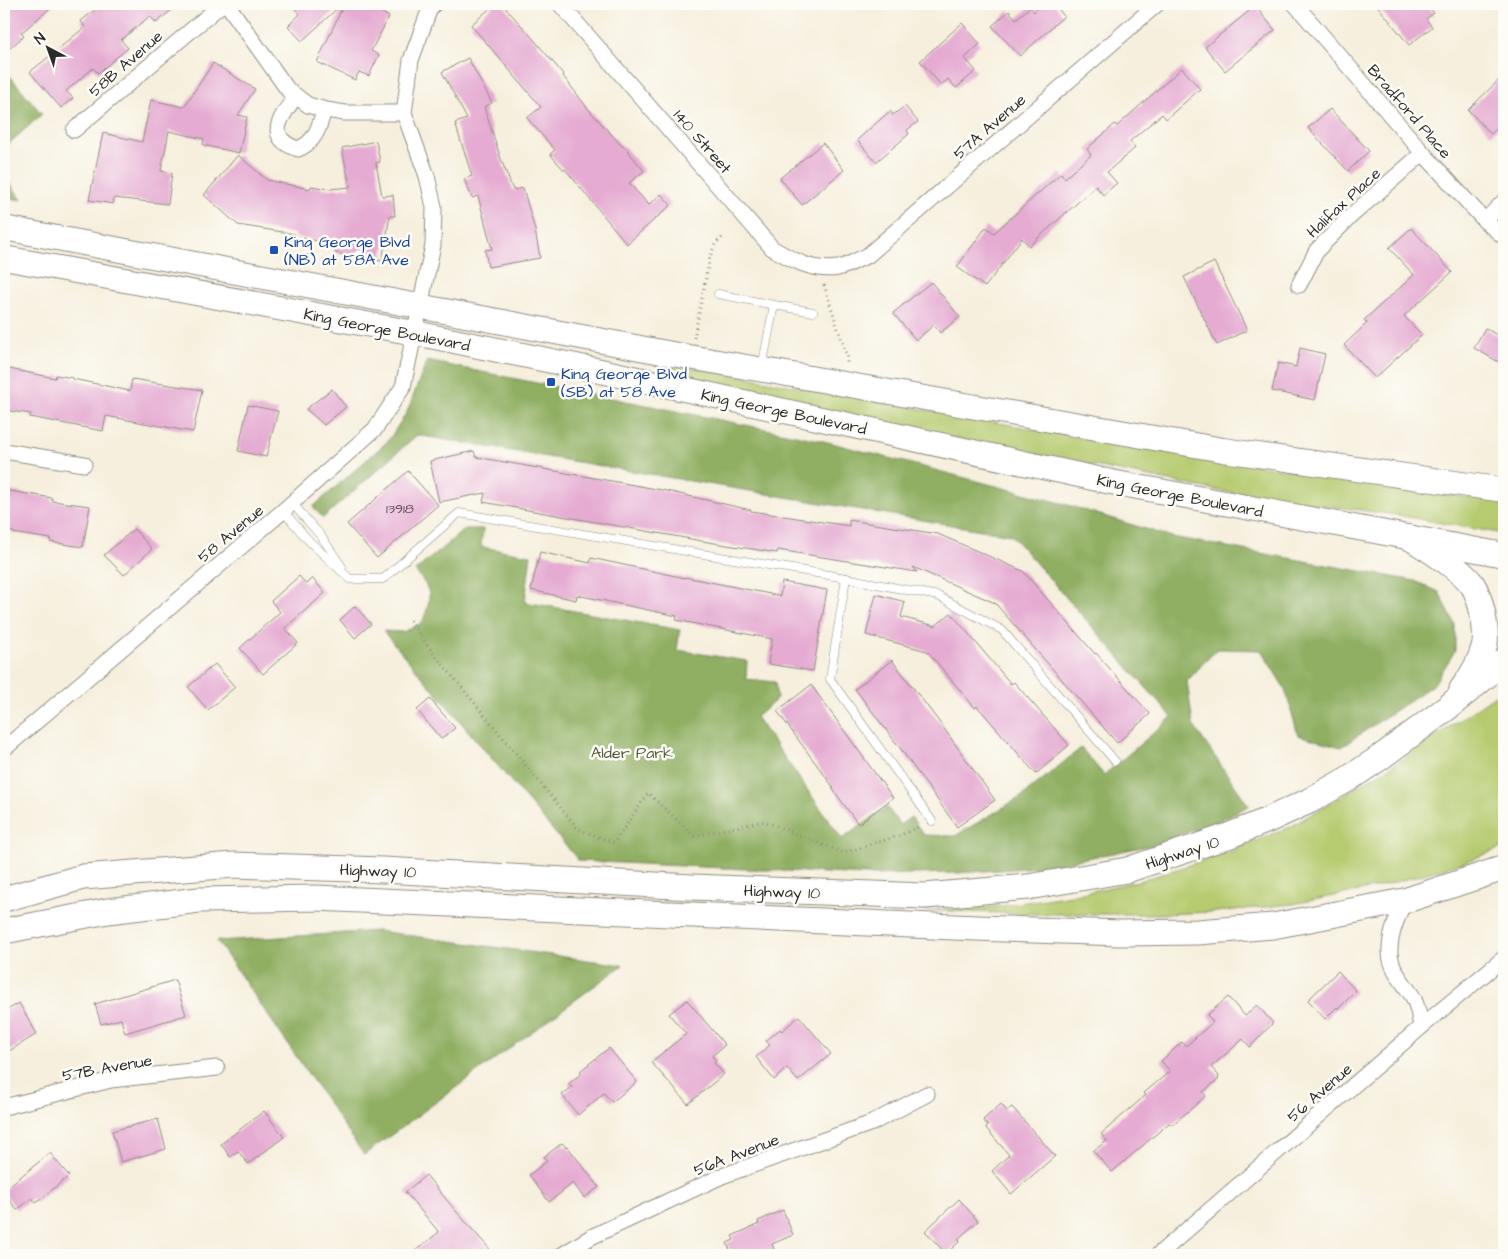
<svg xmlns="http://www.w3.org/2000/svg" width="1508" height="1259" font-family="'Architects Daughter',sans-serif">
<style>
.green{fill:#b6cb6f;stroke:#707b4d}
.forest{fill:#90af62;stroke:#5e6d46}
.building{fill:#e5abd2}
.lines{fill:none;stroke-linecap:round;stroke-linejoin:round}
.service-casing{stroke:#908d84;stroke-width:9}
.minor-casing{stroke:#908d84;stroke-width:17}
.primary-casing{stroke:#908d84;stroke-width:26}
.trunk-casing{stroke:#908d84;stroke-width:27}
.path{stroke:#908d84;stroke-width:3;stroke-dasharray:1 4;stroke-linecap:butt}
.service{stroke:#fff;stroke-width:8}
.minor{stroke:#fff;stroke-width:15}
.primary{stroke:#fff;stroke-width:24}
.trunk{stroke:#fff;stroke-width:25}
.transit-dot{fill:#1a4fb4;stroke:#fdfcf7;stroke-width:2}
.labels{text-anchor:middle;stroke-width:5;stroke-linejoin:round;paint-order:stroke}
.number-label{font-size:14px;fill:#5a4b55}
.street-label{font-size:16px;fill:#2b2b2b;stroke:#fdfcf7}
.transit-label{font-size:16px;fill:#164399;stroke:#fdfcf7;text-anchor:start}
.park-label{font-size:16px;fill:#555b3f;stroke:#fdfcf7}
</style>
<rect width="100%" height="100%" fill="#fdfcf7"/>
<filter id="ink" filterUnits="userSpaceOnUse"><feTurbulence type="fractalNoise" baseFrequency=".02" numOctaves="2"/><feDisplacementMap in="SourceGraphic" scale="10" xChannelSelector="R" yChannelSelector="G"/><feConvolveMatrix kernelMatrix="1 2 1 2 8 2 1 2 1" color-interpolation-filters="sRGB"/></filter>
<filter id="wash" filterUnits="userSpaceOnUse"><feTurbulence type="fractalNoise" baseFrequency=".0096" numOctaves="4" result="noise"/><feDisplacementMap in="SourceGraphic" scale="20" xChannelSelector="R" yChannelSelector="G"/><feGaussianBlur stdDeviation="1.12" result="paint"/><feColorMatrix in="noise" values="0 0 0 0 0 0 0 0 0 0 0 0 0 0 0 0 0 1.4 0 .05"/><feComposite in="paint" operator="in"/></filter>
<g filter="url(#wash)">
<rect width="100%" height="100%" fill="#f6efdd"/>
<g class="green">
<path d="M672 363 826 392 1094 440 1504 503V534L1397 515 1225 492 665 380Z"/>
<path d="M1504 689V847L1462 863 1374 888 1293 904 1216 912 1159 914H1037L870 909 934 910 995 907 1078 894 1143 880 1232 851 1290 827 1400 761Z"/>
</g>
<g class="forest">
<path d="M4 69 42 114 4 148Z"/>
<path d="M4 175 22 200 4 197Z"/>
<path d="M427 361 820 440 1061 503 1172 537 1415 581 1439 592 1455 625V651L1434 684 1341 747 1298 735 1285 689 1261 650 1217 649 1187 681 1193 725 1249 806 1216 822 1153 845 1041 867 957 873 868 875 579 861 383 631 403 632 422 623C432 598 433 591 415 571L465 529H483L481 547 531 555 525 602 680 630 677 650 747 661 746 679 775 682 777 699 756 717 842 839 887 807 900 825 911 817 924 835 955 836 1021 797 1081 748 1104 775 1172 717 1011 535 417 435 323 518 313 507 388 441 407 412Z"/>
<path d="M378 931 623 965 364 1155 217 941Z"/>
</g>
<g id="blocks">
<g class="building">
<path d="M4 4H55L21 33 24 36 10 48 4 40Z"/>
<path d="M102 4H179L156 23 150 16 121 40 128 48 98 73 93 68 66 91 73 98 61 108 30 72 85 27 81 21Z"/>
<path d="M290 4H342L302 41 288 26 300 14Z"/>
<path d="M344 4H390L381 12 389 17 371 51 379 55 369 76 359 72 355 80 317 62Z"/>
<path d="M495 4H502L530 35 564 75 563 76 589 110 623 147 624 146 644 171 629 183 649 205 661 194 671 205 627 244 565 169 564 170 550 154 555 150 527 118 541 107 471 25Z"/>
<path d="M1042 4H1054L1064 16 1020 56 992 26 1009 11 1016 19 1030 7 1034 12Z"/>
<path d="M1376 4H1426L1434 13 1426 19 1432 27 1409 45Z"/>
<path d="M1255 6 1275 30 1225 71 1205 47Z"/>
<path d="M962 23 980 44 965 58 976 71 956 88 948 79 941 85 920 61Z"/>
<path d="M468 58 492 103 484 107 501 159 513 190 523 188 535 230 540 258 488 267 485 250 492 249 478 196 472 198 464 179 472 176 455 123 467 119 442 72Z"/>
<path d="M213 63 255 89 238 115 247 117 239 153 203 145 204 139 169 131 161 171 172 173 168 204 114 198 113 204 89 200 103 133 142 142 151 100 184 107Z"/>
<path d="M1182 68 1200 89 1166 119 1162 114 1130 141 1135 148 1107 172 1117 183 1103 195 1096 186 1029 246 1022 238 985 287 957 267 986 227 994 233 1061 173 1065 178 1091 155 1087 149 1115 124 1117 126Z"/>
<path d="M1504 75V122L1491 134 1468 110Z"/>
<path d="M905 106 918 122 907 130 909 134 876 162 857 140 890 111 893 115Z"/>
<path d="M1330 109 1369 151 1348 171 1308 128Z"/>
<path d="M376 141 380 162 376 163 382 196 393 195 395 216H390L382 261 335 253 337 244 295 237V234L238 225 204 195 238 155 267 180 310 189 311 186 330 189 350 187 342 148Z"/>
<path d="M823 143 844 170 802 205 780 178Z"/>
<path d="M1411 228 1452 272 1404 316 1422 335 1375 378 1344 345 1367 323 1364 320 1414 275 1389 248Z"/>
<path d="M1214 262 1247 330 1217 345 1184 277Z"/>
<path d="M931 282 960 317 940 333 934 325 916 340 893 313Z"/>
<path d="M1485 328 1504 339V365L1474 348Z"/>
<path d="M1300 348 1325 354 1315 400 1272 391 1278 363 1296 367Z"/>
<path d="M4 368 55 378 56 375 73 378V379L130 391 132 379 202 390 193 432 106 416 103 431 30 417 31 414 4 410Z"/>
<path d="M332 389 346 407 324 425 306 409Z"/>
<path d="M248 405 278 411 266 457 238 451Z"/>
<path d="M474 451 476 457 662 490 751 510V511L849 526V520L938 534 1023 571 1095 654 1096 653 1150 714 1117 743 995 603 913 567 917 572 778 550 777 553 702 541 483 502 485 493 439 502 430 461Z"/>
<path d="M408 471 438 505 377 558 347 524Z"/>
<path d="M4 490 52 498V501L90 506 83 547 50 542 51 539 13 533V532L4 530Z"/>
<path d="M134 529 152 549 124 575 104 555Z"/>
<path d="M540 552 590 563 591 558 685 578V577L780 596 782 582 827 590 813 671 768 664 772 639 676 620 677 616 577 595 576 600 531 590Z"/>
<path d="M299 576 306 584 312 578 325 593 285 628 298 643 263 674 240 648 280 612 271 601Z"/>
<path d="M876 594 905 602 901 617 935 626 951 613 1011 684 1014 682 1069 745 1036 774 977 706 975 708 927 651 866 635Z"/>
<path d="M355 606 371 624 355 638 340 620Z"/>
<path d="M892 660 940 723 995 800 957 827 900 748 855 689Z"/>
<path d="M215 664 235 687 208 710 188 687Z"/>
<path d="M811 685 893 798 858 824 832 788H834L777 711Z"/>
<path d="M430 699 455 728 441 739 417 710Z"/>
<path d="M1338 971 1356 991 1338 1009 1337 1007 1325 1019 1308 1000Z"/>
<path d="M175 980 186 1015 125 1033 121 1019 101 1024 95 1004Z"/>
<path d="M1228 997 1245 1016 1257 1005 1273 1023 1250 1047 1243 1039 1211 1067 1219 1076 1218 1078 1219 1079 1203 1092 1206 1096 1172 1125 1169 1123 1112 1172 1093 1151 1107 1141 1101 1134 1146 1095 1144 1093 1170 1071 1161 1061 1182 1042 1186 1046 1213 1022 1207 1015Z"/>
<path d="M687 1000 725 1045 712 1056 716 1061 714 1063 724 1074 688 1104 651 1062 686 1034 669 1014Z"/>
<path d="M19 1003 37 1034 4 1054V1012Z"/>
<path d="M799 1016 831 1054 798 1081 787 1068 774 1080 756 1057 770 1045 766 1041 780 1029 782 1031Z"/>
<path d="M609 1048 637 1082 612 1102 604 1093 578 1115 562 1095 572 1087 568 1084 582 1073 580 1071Z"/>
<path d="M1001 1104 1007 1111 1012 1107 1055 1156 1011 1194 992 1171 1009 1155 986 1128 988 1126 983 1120Z"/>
<path d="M264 1111 284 1137 248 1164 238 1151 230 1157 221 1144Z"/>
<path d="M158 1119 166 1149 121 1162 112 1131Z"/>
<path d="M562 1143 566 1147 567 1146 599 1187 584 1198 573 1183 549 1202 529 1175 547 1161 544 1157Z"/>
<path d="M50 1153 69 1176 36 1203 32 1198 17 1210 4 1193V1190Z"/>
<path d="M426 1175 455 1210 495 1255H410L439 1232 405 1192Z"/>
<path d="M959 1199 978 1221 958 1239 960 1241 946 1254 925 1231Z"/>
<path d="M783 1210 793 1235 772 1244 774 1249 761 1255H732L727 1243 734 1240 732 1236 759 1224 758 1221Z"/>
</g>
</g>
</g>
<g filter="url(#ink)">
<use href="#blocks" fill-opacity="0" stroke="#908d84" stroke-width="1"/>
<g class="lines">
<defs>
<g id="service">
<path d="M718 294 774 305"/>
<path d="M762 368 774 305 813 312"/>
<path d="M292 503 321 536 342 567"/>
<path d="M283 511 310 542 350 579H383L459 513 846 578 938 596 1002 630 1115 761"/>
<path d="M846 578 830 679 932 821"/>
</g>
<g id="minor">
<path d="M227 4 288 90 308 105 326 110 345 113H404"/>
<path d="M560 4 772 248C792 260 814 272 838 268 848 266 858 259 867 256L1157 4"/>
<path d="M1295 4 1423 153 1485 221 1504 237"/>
<path d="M296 96C282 116 263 137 298 149 316 142 319 127 324 110"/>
<path d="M74 130 222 4"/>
<path d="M1485 221 1504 201"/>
<path d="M1299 285 1317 250 1353 214 1423 153"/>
<path d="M4 451 84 464"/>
<path d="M4 749 283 511 375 429 403 387 433 245 434 207 427 176 404 113 411 60 430 8 434 4"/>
<path d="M1404 901C1398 917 1389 935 1390 953 1391 970 1404 983 1413 997 1418 1006 1419 1016 1421 1027"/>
<path d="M4 1107 111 1080 217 1068"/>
<path d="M562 1255 591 1237 722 1176 872 1123 927 1094"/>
<path d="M1158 1255 1421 1027 1504 958"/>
</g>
<g id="primary">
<path d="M4 228 672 354 1223 450 1504 490"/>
<path d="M4 258 415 333 610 373 1111 482 1504 555"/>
</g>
<g id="trunk">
<path d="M1411 538C1428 549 1460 568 1472 584 1481 597 1487 629 1485 644 1481 660 1472 676 1462 689"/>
<path d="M4 899 83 877 234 865 383 870 692 887 925 896 1028 887 1127 870 1228 836 1268 820 1309 801 1348 779 1381 757 1447 708 1504 661"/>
<path d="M4 931 108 911 199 900 316 898 977 928 1121 933 1198 932 1273 926 1404 901 1504 868"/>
</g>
</defs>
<use href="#service" class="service-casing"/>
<use href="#minor" class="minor-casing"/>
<use href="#primary" class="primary-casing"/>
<use href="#trunk" class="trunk-casing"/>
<g class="path">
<path d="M824 285 847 357V363"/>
<path d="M694 338 710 257 715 244 725 235"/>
<path d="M410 620 426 644 578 829 614 843 648 793 694 836 764 821 844 853 901 835 920 826"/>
</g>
<use href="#service" class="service"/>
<use href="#minor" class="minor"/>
<use href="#primary" class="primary"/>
<use href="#trunk" class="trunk"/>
</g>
</g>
<g class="transit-dot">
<rect x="269" y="245" width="10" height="10" rx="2.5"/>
<rect x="546" y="377" width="10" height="10" rx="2.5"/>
</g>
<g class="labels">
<g class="number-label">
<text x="400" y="513">13918</text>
</g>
<g class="street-label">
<text transform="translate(125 63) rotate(-41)" y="6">58B Avenue</text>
<text transform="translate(1410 111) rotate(49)" y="6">Bradford Place</text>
<text transform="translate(989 126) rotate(-41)" y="6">57A Avenue</text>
<text transform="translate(703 141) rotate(49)" y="6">140 Street</text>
<text transform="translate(1343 202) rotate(-43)" y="6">Halifax Place</text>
<text transform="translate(387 329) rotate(11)" y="6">King George Boulevard</text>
<text transform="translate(784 411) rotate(12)" y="6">King George Boulevard</text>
<text transform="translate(1180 495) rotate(11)" y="6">King George Boulevard</text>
<text transform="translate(230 533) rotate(-40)" y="6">58 Avenue</text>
<text transform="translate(1182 852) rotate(-18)" y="6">Highway 10</text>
<text transform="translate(378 870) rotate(2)" y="6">Highway 10</text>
<text transform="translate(782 891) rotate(2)" y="6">Highway 10</text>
<text transform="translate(107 1067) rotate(-10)" y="6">57B Avenue</text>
<text transform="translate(1319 1092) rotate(-41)" y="6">56 Avenue</text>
<text transform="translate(736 1154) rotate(-21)" y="6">56A Avenue</text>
</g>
<g class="transit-label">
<text x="284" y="247">King George Blvd<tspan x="284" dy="18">(NB) at 58A Ave</tspan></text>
<text x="561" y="379">King George Blvd<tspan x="561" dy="18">(SB) at 58 Ave</tspan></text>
</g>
<g class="park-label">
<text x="632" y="758">Alder Park</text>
</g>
</g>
<rect width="1508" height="1259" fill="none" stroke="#fdfcf7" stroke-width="20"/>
<g transform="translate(48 48) rotate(319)" stroke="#fdfcf7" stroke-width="4" paint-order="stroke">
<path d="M0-4L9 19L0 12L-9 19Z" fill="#2b2b2b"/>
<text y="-8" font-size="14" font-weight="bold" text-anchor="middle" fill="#2b2b2b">N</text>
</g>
</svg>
